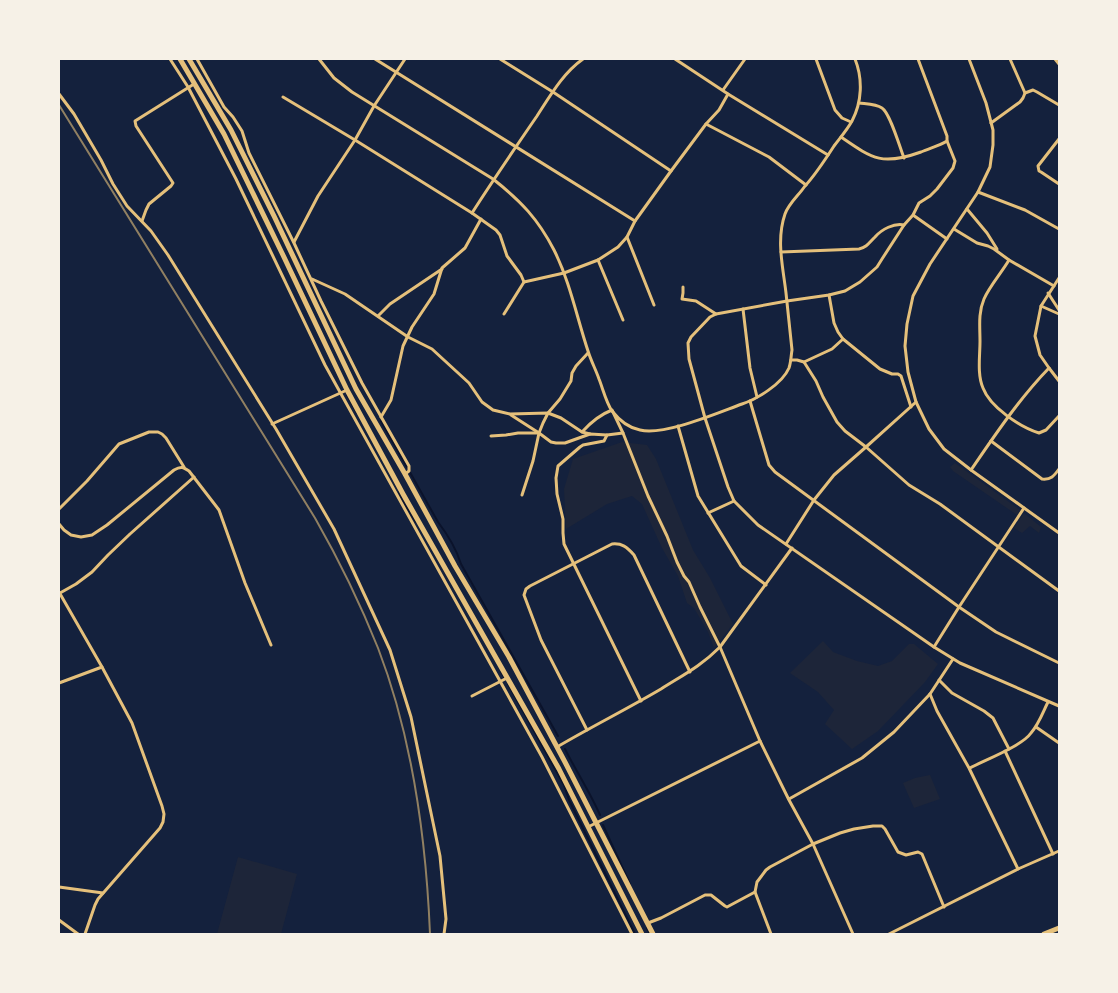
<svg xmlns="http://www.w3.org/2000/svg" width="1118" height="993" font-family="Poppins,sans-serif">
<style>
.green{fill:#1d2539}
.lines{fill:none;stroke-linecap:round;stroke-linejoin:round}
.stream{stroke:#0b132b;stroke-width:2}
.minor{stroke:#e5c07b;stroke-width:3}
.trunk{stroke:#e5c07b;stroke-width:5}
.rail{stroke:#918062;stroke-width:2}
</style>
<rect width="100%" height="100%" fill="#14213d"/>
<g class="green">
<path d="M622 442 647 445 656 459 693 550 710 578 733 624 714 648 708 632 694 608 687 603 678 576 662 548 642 504 632 496 607 504 566 529 564 489 573 459Z"/>
<path d="M955 463 1020 510 1017 515 953 471 950 467Z"/>
<path d="M1024 513 1041 527 1039 533 1030 526 1022 533 1014 528Z"/>
<path d="M823 641 833 652 857 661 878 666 892 661 909 644H914L938 664 925 682 878 731 852 749 825 724 834 710 818 692 790 673Z"/>
<path d="M930 775 940 799 914 808 903 783 915 778Z"/>
<path d="M238 857 297 874 281 934H217Z"/>
</g>
<g class="lines">
<g class="stream">
<path d="M347 395 357 413"/>
<path d="M381 421 438 522C448 535 456 548 461 564L558 736"/>
<path d="M399 492 402 500 416 522"/>
<path d="M501 672 504 677"/>
<path d="M508 684 564 785 569 800 635 934"/>
<path d="M565 749C576 771 590 792 600 815"/>
<path d="M603 825 630 884"/>
<path d="M647 928 650 934"/>
</g>
<g class="minor">
<path d="M170 59 188 87 236 179 325 365 542 757 632 934"/>
<path d="M197 59 224 107 233 117 242 131 249 153 294 243 321 301 362 383 409 466V471L405 474"/>
<path d="M319 59 334 78 352 92 493 179C521 201 538 219 554 250 570 282 577 318 588 351 591 361 596 370 599 379 603 389 606 402 612 411 619 420 629 428 640 430 664 436 717 413 742 404 757 399 782 384 789 368 791 362 791 356 792 350 790 331 788 312 786 293 783 267 776 240 785 214 789 203 799 195 805 186 816 174 825 160 834 146 840 138 847 130 852 121 862 102 863 79 855 59"/>
<path d="M375 59 635 221"/>
<path d="M500 59 553 92 671 171"/>
<path d="M675 59 728 94 828 155"/>
<path d="M816 59 835 110 842 118 851 122"/>
<path d="M969 59 986 103 993 130V145L990 167 978 192 930 264 913 296 907 324 905 346 908 372 916 402 929 429 944 449 971 470 1059 533"/>
<path d="M1055 59 1059 64"/>
<path d="M723 90 745 59"/>
<path d="M1025 93 1033 90 1037 92 1059 105"/>
<path d="M59 94 74 114 101 160 113 184 127 206 151 231 168 255 276 429 334 529 390 650 411 717 440 856 446 919 444 934"/>
<path d="M283 97 355 140 472 213 496 230 500 235 507 256 521 275 524 282"/>
<path d="M859 103C866 104 876 104 882 108 890 113 900 148 904 158"/>
<path d="M991 123 1020 102 1023 98 1025 93 1010 59"/>
<path d="M706 124 769 157 806 185"/>
<path d="M841 137C873 159 882 166 921 152 930 148 939 146 947 141V136L918 59"/>
<path d="M1059 139 1038 166 1039 171 1041 172 1059 184"/>
<path d="M947 141 955 161 953 168 937 189 930 196 919 203 913 215 904 225 882 259 877 267 860 282 845 291 829 295 787 301 716 314 710 317 691 337 688 343 689 359 705 418 728 487 734 501 758 525 934 647 960 663 1059 706"/>
<path d="M978 192 1025 210 1059 229"/>
<path d="M967 209 987 233 997 249"/>
<path d="M472 213C493 180 515 148 537 116 550 96 563 73 583 59"/>
<path d="M913 215 947 239"/>
<path d="M142 221 146 210 149 204 171 186 173 183 136 126 135 121 194 84"/>
<path d="M954 229 977 243 988 246 994 249 1009 260 1054 286"/>
<path d="M627 237 654 305"/>
<path d="M294 242 318 196 355 140 374 106 405 59"/>
<path d="M781 252 859 249C867 247 869 243 875 237 882 229 894 223 904 225"/>
<path d="M598 260 623 320"/>
<path d="M1009 260C1002 272 989 287 984 299 978 313 980 327 980 341 980 356 977 374 983 388 990 407 1020 427 1039 433L1046 430 1059 416"/>
<path d="M1059 278 1041 306 1035 336 1040 355 1049 368 1059 381"/>
<path d="M312 279 345 294 408 337 432 349 469 383 482 402 493 410 510 414 548 413 561 418 582 432 590 434"/>
<path d="M683 287V293L682 299 696 301 716 314"/>
<path d="M1048 293 1059 310"/>
<path d="M829 295 834 323 838 332 843 339 880 369 892 374H898L901 376 911 407"/>
<path d="M1041 306 1059 314"/>
<path d="M743 309 750 368 757 397"/>
<path d="M504 314 524 282 564 273 598 260 618 247 627 237 635 221 671 171 706 124 719 110 728 94"/>
<path d="M378 316 390 304 442 269"/>
<path d="M791 360H797L804 362 816 381 823 397 837 422 845 431 866 447 909 485 940 504 1059 591"/>
<path d="M804 362 832 349 843 339"/>
<path d="M750 401 769 465 775 472 959 607 996 632 1059 663"/>
<path d="M511 415 539 433 551 442 556 443H565L590 434 607 435 623 433"/>
<path d="M381 417 391 400 403 346 412 327 434 294 442 268 465 248 481 219"/>
<path d="M272 424 347 390"/>
<path d="M678 426 698 496 741 566 766 585"/>
<path d="M582 432C591 422 599 415 612 410L623 433 648 496 667 536 677 562 684 576 689 582 700 607 720 647 760 741 789 800 813 844 853 934"/>
<path d="M607 435 604 441 583 445 580 447 558 466 556 478 557 494 563 519V533L564 544 641 701"/>
<path d="M491 436 506 435 518 433H538"/>
<path d="M991 441 1042 479C1051 480 1054 476 1059 469"/>
<path d="M971 470C995 435 1019 399 1049 368"/>
<path d="M522 495 533 461 539 433 543 423 548 413 560 399 571 381 572 373 576 366 588 353"/>
<path d="M59 509 87 481 119 444 149 432H158L162 434 166 438 184 467"/>
<path d="M708 513 734 501"/>
<path d="M59 524 64 530 71 535 81 537 92 535 107 525 174 470C181 466 183 467 189 471L219 510 245 583 271 645"/>
<path d="M786 544 814 500 834 475 866 447 916 402"/>
<path d="M59 592 102 667 132 723 162 806 164 814 163 822 160 828 98 899 95 905 85 934"/>
<path d="M60 593 76 584 92 572 108 555 130 534 194 477"/>
<path d="M934 647 959 607 1024 508"/>
<path d="M939 680 952 693 984 711 993 718 1009 749"/>
<path d="M59 683 102 667"/>
<path d="M930 694 937 711 969 768 1018 869"/>
<path d="M472 696 507 678"/>
<path d="M1036 727 1059 743"/>
<path d="M587 730 541 640 524 595 526 589 530 586 612 544C622 543 627 547 634 555L690 672"/>
<path d="M557 747C591 727 627 709 661 689 683 675 701 666 720 647L792 548"/>
<path d="M1005 751 1053 854"/>
<path d="M970 768C985 760 1022 746 1031 733 1039 724 1043 712 1048 702"/>
<path d="M789 799 862 758 894 732 930 694 953 659"/>
<path d="M588 827 760 741"/>
<path d="M59 887 103 893"/>
<path d="M59 920 78 934"/>
<path d="M648 923 661 918 705 895H711L725 906 727 907 755 892"/>
<path d="M771 934 755 892 757 882 766 870 770 867 813 844 840 833 854 829 873 826H882L885 829 898 852 906 855 918 852 922 854 944 907"/>
<path d="M889 934 1018 869 1059 851"/>
</g>
<g class="trunk">
<path d="M180 59 224 134 282 253 347 390 403 494 559 769 642 934"/>
<path d="M189 59 231 130 274 216 356 389 405 474 455 566 509 657 566 764 653 934"/>
<path d="M1044 934 1059 928"/>
</g>
<path class="rail" d="M59 105 315 518C339 560 360 603 378 648 413 739 426 837 430 934"/>
</g>
<rect width="1118" height="993" fill="none" stroke="#f6f1e7" stroke-width="120"/>
</svg>
